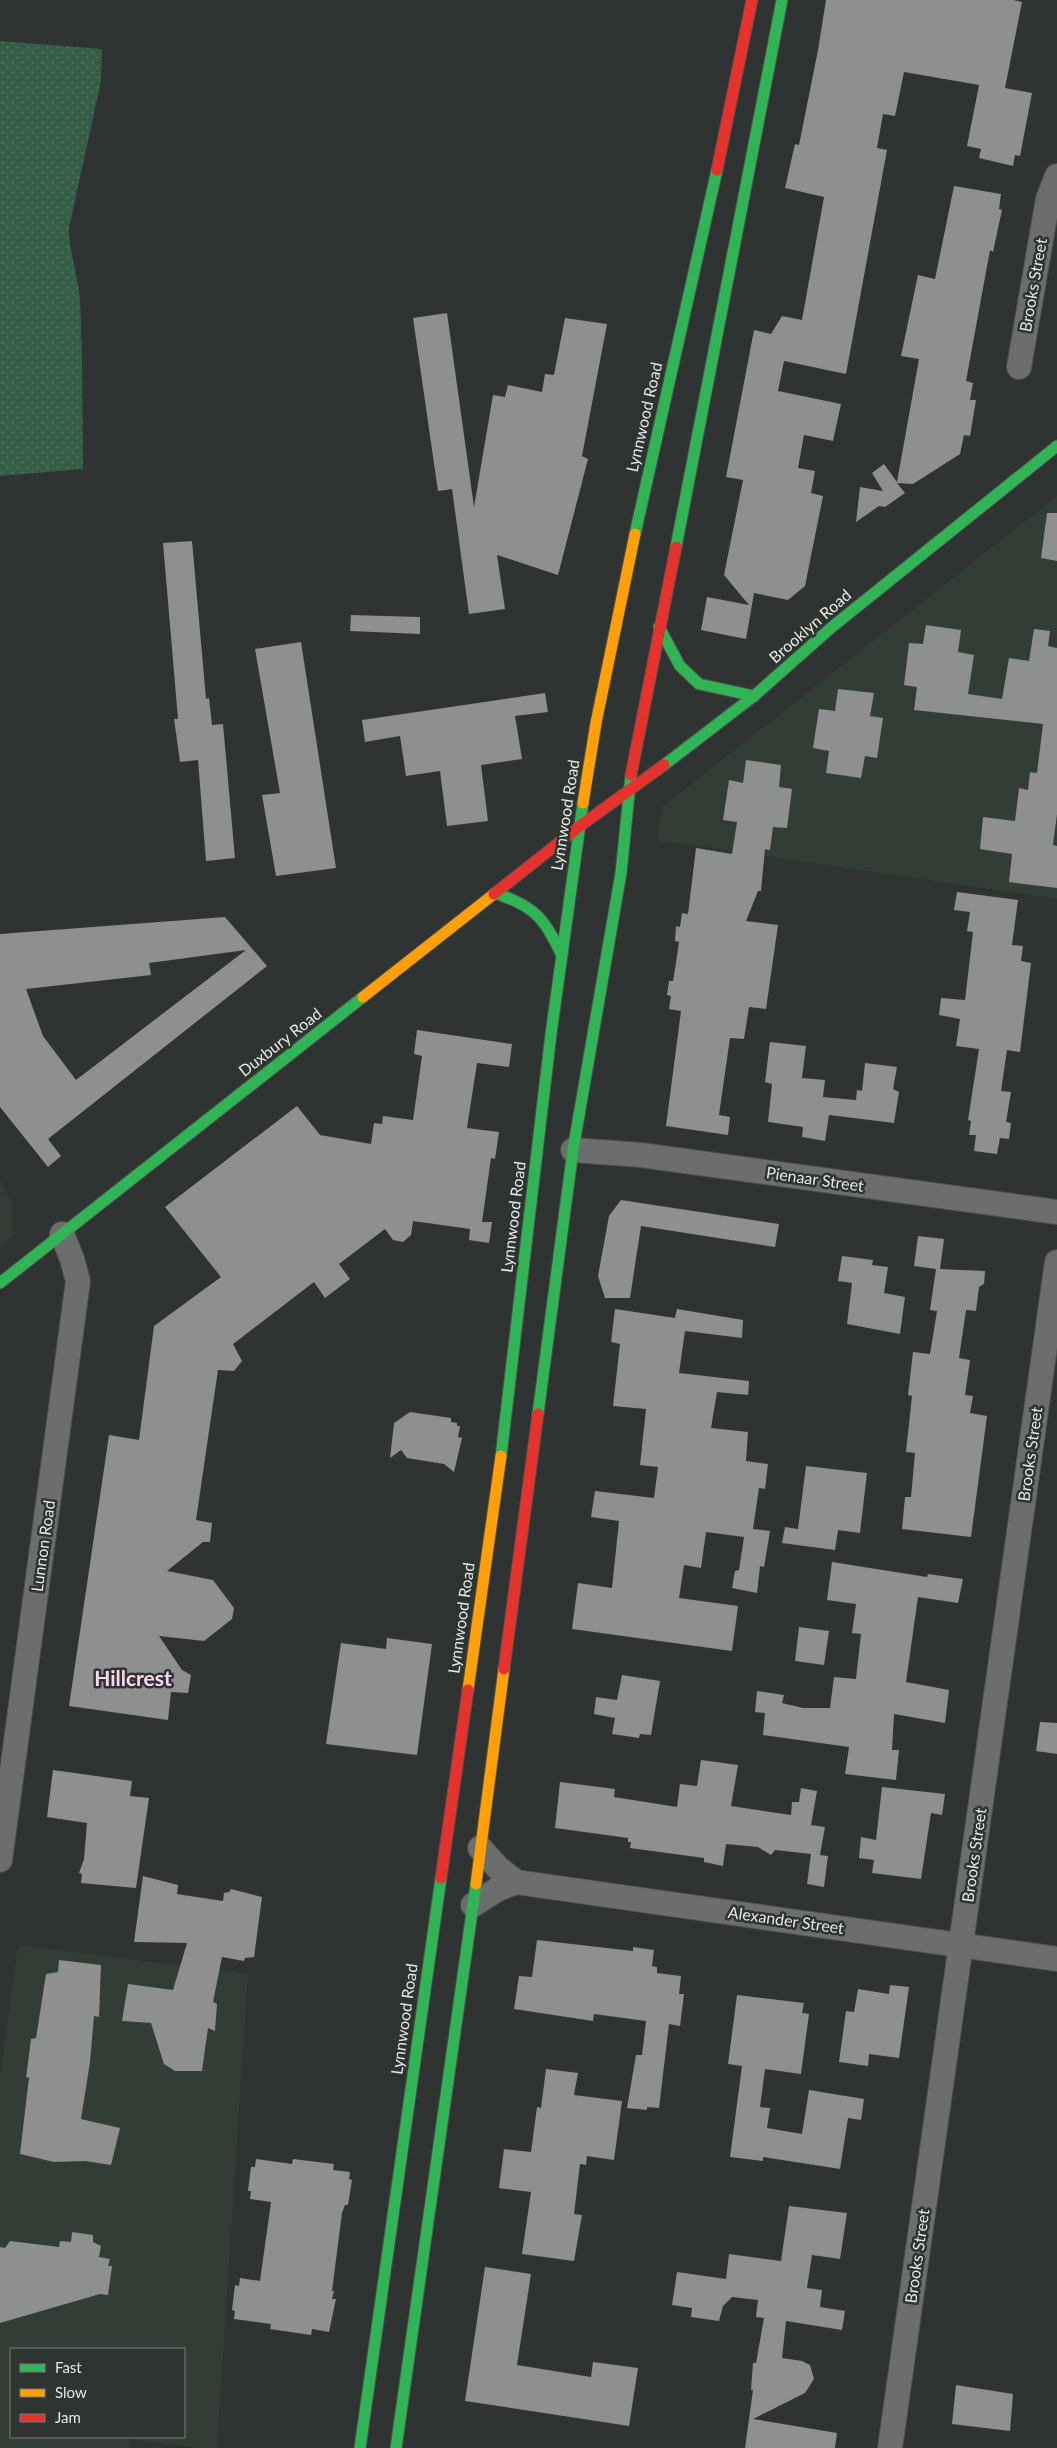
<svg xmlns="http://www.w3.org/2000/svg" width="1057" height="2448" font-family="Lato,sans-serif">
<style>
.built{fill:#323d36;fill-rule:evenodd}
.grass{fill:url(#grass-dots)}
.building{fill:#8d908e;fill-rule:evenodd}
.lines{fill:none;stroke-linecap:round;stroke-linejoin:round}
.street-casing{stroke:#4d504f;stroke-width:26}
.fast-casing{stroke:#4d504f;stroke-width:13}
.slow-casing{stroke:#4d504f;stroke-width:13}
.jam-casing{stroke:#4d504f;stroke-width:13}
.street{stroke:#6b6e6c;stroke-width:24}
.fast{stroke:#30b455;stroke-width:11}
.slow{stroke:#ff9f0a;stroke-width:11}
.jam{stroke:#e5322d;stroke-width:11}
.labels{text-anchor:middle;stroke-width:5;stroke-linejoin:round;paint-order:stroke}
.street-label{font-size:16px;fill:#e5e8e6;stroke:#2e3430}
.district-label{font-size:21px;font-weight:bold;fill:#fed5f3;stroke:#2e3430}
</style>
<defs>
<pattern id="grass-dots" width="8" height="8" patternUnits="userSpaceOnUse" patternTransform="scale(1.25)"><rect width="8" height="8" fill="#345e46"/><path d="M2 2h.1M6 6h.1" fill="none" stroke="#517561" stroke-width="1.8" stroke-linecap="round"/></pattern>
</defs>
<rect width="100%" height="100%" fill="#2f3331"/>
<g class="built">
<path d="M1057 496V899L657 840 662 807Z"/>
<path d="M0 1178 12 1205V1237L0 1248Z"/>
<path d="M18 1945 248 1974 217 2448H198L130 2439 129 2448H0V2075ZM11 2349H184V2437H11Z"/>
</g>
<path class="grass" d="M0 41 102 49 101 81 69 228C69 252 78 275 80 300 83 356 82 412 83 469L0 476Z"/>
<g class="building">
<path d="M826 0H1013L1022 2 1005 88 1032 93 1020 156 1015 155 1013 166 979 158 981 149 967 146 979 85 904 72 895 116 883 114 877 148 887 150 846 374 784 361 778 391 841 404 833 441 804 435 798 468 815 471 811 493 823 496 805 586 788 600 754 593 746 639 701 630 707 597 749 605 724 575 743 480 726 477 754 330 771 334 782 316 802 320 824 197 785 188 795 144 799 145 818 50Z"/>
<path d="M954 186 1001 194 999 209 1002 210 993 252 990 250 966 381 973 383 970 400H976L970 436 964 435 960 454 913 484 897 483 905 493 885 507 879 506 856 522 860 487 883 491 872 473 884 464 897 482 919 359 901 356 918 275 935 279Z"/>
<path d="M447 313 474 507 493 395 505 397 508 385 542 392 545 374 554 375 565 318 607 324 582 456 588 459 558 575 497 555 505 609 469 614 452 489 438 491 413 318Z"/>
<path d="M1047 513H1057V561L1041 558Z"/>
<path d="M192 541 206 699 209 698 212 725 223 724 235 858 206 861 198 760 180 762 174 719H178L163 543Z"/>
<path d="M351 615 420 617V634L350 631Z"/>
<path d="M926 625 961 630 958 652 974 655 968 694 1002 699 1009 658 1029 661 1034 629 1050 631 1048 646 1057 648V814L1053 845 1057 846V888L1009 882 1012 854 980 849 983 817 1015 821 1019 788 1028 790 1030 772 1037 773 1043 724 914 710 917 687 904 685 909 643 923 644Z"/>
<path d="M301 642 336 868 276 876 262 795 280 793 255 649Z"/>
<path d="M838 689 874 693 870 716 883 718 877 758 865 756 861 778 826 773 829 751 813 748 819 709 835 711Z"/>
<path d="M545 693 548 712 515 716 522 759 481 765 488 821 447 826 440 771 406 776 400 736 365 742 362 720Z"/>
<path d="M746 760 781 765 779 787 792 789 787 828 773 827 770 850 765 849 761 891H758L746 921 778 925 766 1009 749 1007 744 1039 730 1038 719 1115 730 1117 728 1135 666 1126 681 1011 669 1009 671 996 667 995 669 981H673L676 963 679 942 675 941 676 926 680 927 682 913 688 914 696 848 732 854 737 822 723 820 729 780 743 783Z"/>
<path d="M957 892 1018 900 1012 945 1023 946 1021 961 1031 963 1020 1052 1007 1050 1001 1091 1011 1092 1006 1122 1011 1123 1009 1139 1000 1138 997 1154 974 1151 976 1135H969L971 1121 968 1120 979 1049 956 1046 960 1019 939 1015 941 998 965 1000 973 932 967 931 970 912 954 910Z"/>
<path d="M225 917 267 966 48 1139 61 1156 48 1167 0 1107V934ZM246 950 76 1080 43 1036 26 989 151 975 149 963Z"/>
<path d="M417 1030 512 1044 509 1067 477 1063 467 1128 499 1132 495 1159 491 1158 482 1222H492L489 1243 469 1240 470 1229 413 1221 411 1235 403 1242 393 1240 385 1229 339 1264 350 1279 325 1298 314 1282 233 1344 242 1361 234 1371 218 1370 196 1520 212 1523 210 1542H203L167 1571 213 1580 234 1608 232 1619 204 1641 159 1636 182 1670 191 1675 188 1693 171 1692 168 1720 69 1706 109 1435 139 1440 154 1326 221 1277 165 1207 297 1106 320 1135 371 1144 374 1123 382 1124 383 1116 413 1120 422 1056 414 1054Z"/>
<path d="M770 1042 806 1046 802 1078 825 1080 823 1097 856 1100 857 1090 862 1091 865 1063 897 1067 893 1089 899 1092 894 1123 829 1115 825 1141 802 1137 803 1127 768 1122 772 1084 765 1082Z"/>
<path d="M621 1200 779 1224 775 1247 641 1226 630 1298H605L598 1276 609 1216Z"/>
<path d="M918 1236 944 1239 940 1269 985 1271 984 1284 979 1287 976 1311 966 1310 959 1358 970 1360 965 1395 973 1396 970 1413 987 1416 971 1537 902 1529 905 1497H911L915 1453 906 1452 912 1396 908 1395 913 1352 930 1354 937 1311 930 1310 936 1269 914 1266Z"/>
<path d="M842 1256 873 1260 872 1265 888 1267 884 1293 905 1297 900 1334 847 1324 852 1283 838 1281Z"/>
<path d="M615 1309 675 1318 677 1309 743 1320 742 1338 685 1331 679 1373 749 1381 748 1395 717 1392 711 1428 748 1432 746 1461 768 1464 765 1489 759 1488 753 1529 770 1531 764 1567 760 1566 757 1593 732 1588 735 1571 739 1570 744 1537 706 1532 701 1568 684 1565 679 1598 738 1606 732 1651 572 1629 578 1583 612 1588 619 1521 591 1517 595 1491 654 1498 658 1467 640 1465 646 1409 613 1406 620 1344 611 1342Z"/>
<path d="M410 1412 451 1418V1422L457 1423V1426H460L458 1437 462 1438 454 1472 444 1464 407 1458 401 1450 390 1458 394 1423Z"/>
<path d="M806 1466 867 1473 860 1533 838 1530 835 1550 782 1543 785 1527 798 1529Z"/>
<path d="M832 1562 927 1577 928 1574 963 1579 958 1603 918 1597 906 1682 949 1690 945 1723 894 1714 892 1750H899L896 1780 845 1774 849 1747 763 1735 765 1713 755 1712 757 1691 784 1695 782 1703 803 1708H830L834 1677 856 1679 861 1634 852 1633 856 1604 827 1600Z"/>
<path d="M799 1627 829 1631 824 1665 795 1661Z"/>
<path d="M387 1638 432 1644 417 1755 326 1744 341 1643 386 1649Z"/>
<path d="M622 1675 660 1681 651 1735 640 1734 639 1738 612 1734 615 1718 594 1714 596 1697 617 1700Z"/>
<path d="M1040 1722 1057 1723V1754L1036 1751Z"/>
<path d="M701 1760 738 1765 731 1806 791 1815 792 1802H799L801 1788 817 1791 811 1825 825 1827 820 1855 828 1856 824 1887 807 1884 811 1854 775 1850 771 1855 758 1847 726 1844 723 1866 704 1862V1858L630 1848 631 1842H628V1838L555 1828 560 1782 615 1789 614 1797 677 1807 680 1784 697 1786Z"/>
<path d="M53 1770 132 1781 130 1796 149 1798 136 1888 81 1883 82 1874 79 1873 84 1859 87 1823 47 1817Z"/>
<path d="M882 1787 945 1794 942 1815 931 1813 921 1879 872 1873 874 1860 859 1858 861 1837 876 1840Z"/>
<path d="M143 1876 178 1885 177 1894 223 1901 224 1893 229 1892 231 1889 262 1897 254 1957 245 1958 244 1961 222 1957 213 2002 217 2004 215 2031 208 2028 202 2071H175L164 2064 151 2023 122 2021 128 1984 173 1990 187 1943 134 1942Z"/>
<path d="M537 1940 633 1951V1947L654 1950 652 1966 657 1967V1973L681 1976 679 1994H684L680 2026 669 2024 659 2108 647 2107V2110L627 2108 636 2055H642L646 2021 594 2014 593 2021 514 2009 519 1976 532 1977Z"/>
<path d="M59 1960 101 1965 99 2017 94 2016 90 2062 81 2119 120 2128 111 2165 85 2161 54 2162 20 2154 29 2077 26 2078 31 2039 36 2038 46 1974 58 1972Z"/>
<path d="M890 1985 909 1987 899 2058 869 2054 868 2066 839 2062 846 2011 854 2012 858 1989 889 1994Z"/>
<path d="M737 1995 804 2003 802 2013 809 2014 801 2074 765 2069 760 2107 770 2108 767 2128 802 2134 809 2090 864 2099 861 2120 848 2118 840 2169 763 2157V2161L730 2157 742 2066 728 2064Z"/>
<path d="M546 2069 578 2073 574 2095 622 2101 614 2160 587 2156 586 2165 580 2164 574 2214 582 2215 574 2261 522 2254 531 2192 499 2188 504 2149 531 2152 537 2107 541 2108Z"/>
<path d="M256 2159 292 2164 293 2159 334 2164 333 2170 350 2172 349 2179 352 2180 348 2205H345L342 2213 332 2291H334L332 2299H336L329 2332 312 2329 311 2335 270 2329 271 2324 234 2319 235 2311 232 2310 235 2285 239 2286 240 2278 260 2281 271 2202 250 2199 251 2191H248L251 2167H255Z"/>
<path d="M789 2206 847 2213 840 2259 812 2255 807 2288 822 2290 820 2307 845 2311 842 2330 786 2321 782 2358 802 2361 810 2365 814 2379 805 2393 753 2419 837 2433 835 2448H745L753 2390H751L753 2363H756L764 2318 756 2317 758 2300 732 2297 723 2306 719 2321 691 2317 692 2308 672 2305 677 2272 726 2279 729 2254 781 2261Z"/>
<path d="M72 2232 93 2235V2242L101 2246 99 2257 110 2259 108 2266H112L108 2295 100 2294 0 2323V2247L5 2248 10 2241 59 2247 60 2241 71 2242Z"/>
<path d="M485 2267 531 2274 517 2365 591 2377 593 2362 638 2368 629 2426 465 2401Z"/>
<path d="M956 2385 1013 2394 1010 2431 952 2424Z"/>
</g>
<g class="lines">
<defs>
<g id="street">
<path d="M1019 367 1048 199 1057 176"/>
<path d="M573 1150 641 1155 1057 1212"/>
<path d="M480 1848 498 1868 516 1882"/>
<path d="M0 1860 78 1281 72 1259 62 1234"/>
<path d="M473 1905 498 1889 516 1882 1057 1959"/>
<path d="M890 2448 1057 1262"/>
</g>
<g id="fast">
<path d="M635 534 717 170"/>
<path d="M676 547 782 0"/>
<path d="M659 627 680 666 699 684 754 696"/>
<path d="M664 765 754 696 832 627 1057 446"/>
<path d="M495 893C534 906 545 918 562 956"/>
<path d="M0 1283 363 997"/>
<path d="M538 1414 573 1150 621 873 631 775"/>
<path d="M501 1456 551 1034 583 803"/>
<path d="M360 2448 441 1878"/>
<path d="M396 2448 476 1884"/>
</g>
<g id="slow">
<path d="M583 803 596 723 635 534"/>
<path d="M363 997 494 894"/>
<path d="M468 1690 501 1456"/>
<path d="M476 1884 504 1669"/>
</g>
<g id="jam">
<path d="M717 170 752 0"/>
<path d="M631 775 676 547"/>
<path d="M494 894 580 826 664 765"/>
<path d="M504 1669 538 1414"/>
<path d="M441 1878 468 1690"/>
</g>
</defs>
<use href="#street" class="street-casing"/>
<use href="#fast" class="fast-casing"/>
<use href="#slow" class="slow-casing"/>
<use href="#jam" class="jam-casing"/>
<use href="#street" class="street"/>
<use href="#fast" class="fast"/>
<use href="#slow" class="slow"/>
<use href="#jam" class="jam"/>
</g>
<g class="labels">
<g class="street-label">
<text transform="translate(1033 285) rotate(-80)" y="6">Brooks Street</text>
<text transform="translate(644 417) rotate(-77)" y="6">Lynnwood Road</text>
<text transform="translate(810 626) rotate(-41)" y="6">Brooklyn Road</text>
<text transform="translate(565 815) rotate(-81)" y="6">Lynnwood Road</text>
<text transform="translate(280 1042) rotate(-38)" y="6">Duxbury Road</text>
<text transform="translate(815 1179) rotate(8)" y="6">Pienaar Street</text>
<text transform="translate(513 1217) rotate(-83)" y="6">Lynnwood Road</text>
<text transform="translate(1030 1454) rotate(-82)" y="6">Brooks Street</text>
<text transform="translate(43 1546) rotate(-82)" y="6">Lunnon Road</text>
<text transform="translate(461 1618) rotate(-82)" y="6">Lynnwood Road</text>
<text transform="translate(974 1855) rotate(-82)" y="6">Brooks Street</text>
<text transform="translate(786 1920) rotate(8)" y="6">Alexander Street</text>
<text transform="translate(404 2019) rotate(-82)" y="6">Lynnwood Road</text>
<text transform="translate(917 2256) rotate(-82)" y="6">Brooks Street</text>
</g>
<g class="district-label">
<text x="133" y="1686">Hillcrest</text>
</g>
</g>
<rect x="10" y="2348" width="175" height="90" fill="#2e3430" stroke="#777c79"/>
<rect x="20" y="2364" width="25" height="8" fill="#30b455" stroke="#777c79"/>
<text x="55" y="2373" font-size="15" fill="#e5e8e6">Fast</text>
<rect x="20" y="2389" width="25" height="8" fill="#ff9f0a" stroke="#777c79"/>
<text x="55" y="2398" font-size="15" fill="#e5e8e6">Slow</text>
<rect x="20" y="2414" width="25" height="8" fill="#e5322d" stroke="#777c79"/>
<text x="55" y="2423" font-size="15" fill="#e5e8e6">Jam</text>
</svg>
